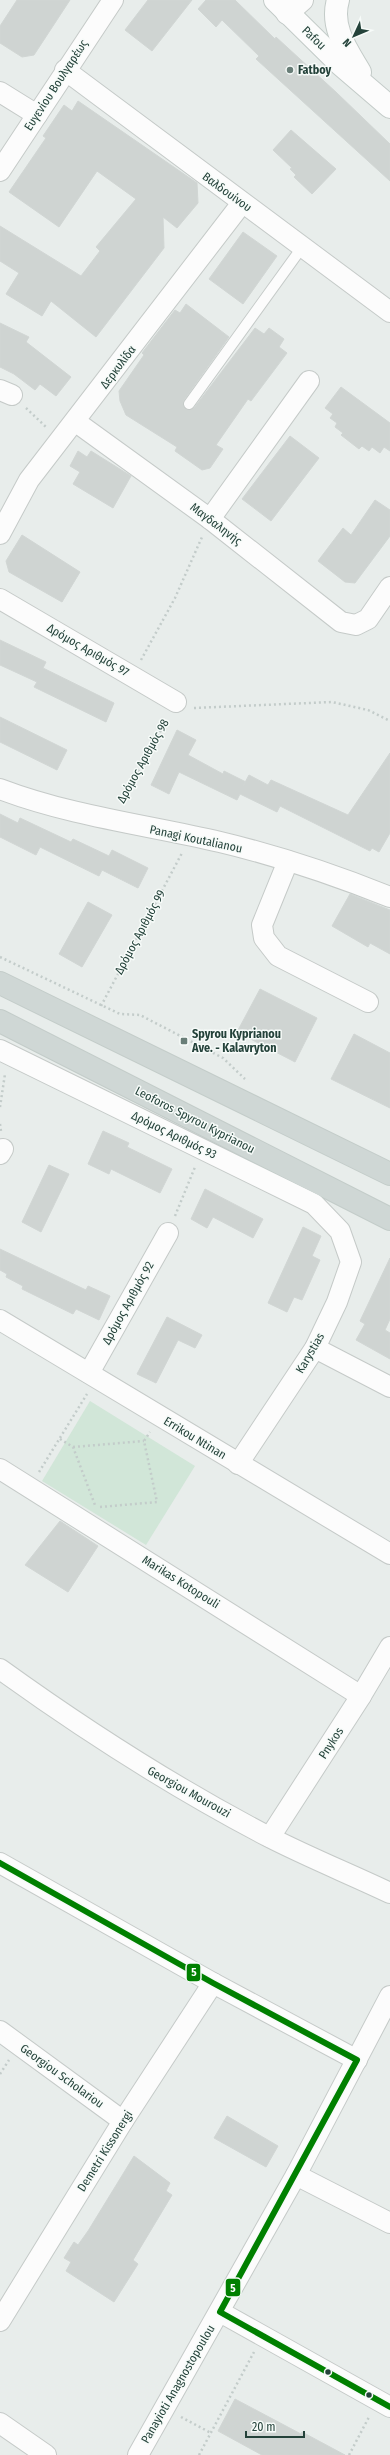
<svg xmlns="http://www.w3.org/2000/svg" width="390" height="2455" font-family="'Fira Sans Condensed',sans-serif">
<style>
.green{fill:#d1e6d8}
.building{fill:#cfd4d2;stroke:#d1d6d4}
.lines{fill:none;stroke-linecap:round;stroke-linejoin:round}
.service-casing{stroke:#c5cac8;stroke-width:12}
.minor-casing{stroke:#c5cac8;stroke-width:22}
.tertiary-casing{stroke:#c5cac8;stroke-width:24}
.secondary-casing{stroke:#c3cbc8;stroke-width:24}
.primary-casing{stroke:#c3ccc9;stroke-width:24}
.path{stroke:#c3ccca;stroke-width:2.5;stroke-dasharray:2 3;stroke-linecap:butt}
.service{stroke:#fcfcfc;stroke-width:10}
.minor{stroke:#fcfcfc;stroke-width:20}
.tertiary{stroke:#fcfcfc;stroke-width:22}
.secondary{stroke:#fcfcfc;stroke-width:22}
.primary{stroke:#cfd7d5;stroke-width:22}
.bus-1-casing{stroke:#f7fbf9;stroke-width:9}
.bus-1{stroke:#008000;stroke-width:6}
.poi-dot{fill:#697e78;stroke:#f7fbf9;stroke-width:1.5}
.bus-dot{fill:#24423a;stroke:#f7fbf9;stroke-width:1.5}
.labels{text-anchor:middle;stroke-width:3;stroke-linejoin:round;paint-order:stroke}
.street-label{font-size:12px;fill:#24423a;stroke:#f7fbf9}
.poi-label{font-size:12px;font-weight:bold;fill:#24423a;stroke:#f7fbf9;text-anchor:start}
.line-badge{stroke:#f7fbf9;stroke-width:1.5}
.badge-label{font-size:11px;text-anchor:middle;font-weight:bold;fill:#fff}
</style>
<rect width="100%" height="100%" fill="#e8edeb"/>
<path class="green" d="M90 1401 195 1466 146 1545 42 1481Z"/>
<g class="building">
<path d="M17 0H70L34 55 22 57 0 43V26Z"/>
<path d="M148 0H192L152 51 125 30Z"/>
<path d="M206 0H235L275 39 276 37 337 93 390 144V181L256 59 259 56 222 20 216 27 198 9Z"/>
<path d="M78 101 197 183 198 203 177 228 163 217 164 248 96 337 51 301 42 316 6 294 19 273 0 261V226L81 276 100 251 96 247 136 199 97 171 59 227 9 192 46 138 43 136 64 105 72 111Z"/>
<path d="M291 130 336 169 312 194 294 177 296 175 290 169 292 168 273 150Z"/>
<path d="M243 232 277 256 243 304 209 279Z"/>
<path d="M186 304 229 337 184 400 183 406 186 409 194 408 255 328 264 334 269 328 284 339 279 347 287 353 251 401 248 399 216 445 223 449 210 468 202 470 175 451 177 447 126 415 120 401 119 391 144 355 142 353 175 310 180 313Z"/>
<path d="M0 323 29 337 26 342 71 377 56 396 40 384 35 390 14 374 0 367Z"/>
<path d="M341 387 390 423V451L384 447 380 453 372 447 369 451 362 446 359 449 341 435 343 433 335 427 337 423 330 418 333 414 325 408Z"/>
<path d="M290 436 319 458 271 521 242 499Z"/>
<path d="M78 451 87 457 91 451 131 476 113 508 73 484 80 472 70 466Z"/>
<path d="M375 500 390 510V536L355 583 345 582 318 561 343 528 351 535Z"/>
<path d="M22 535 80 572 62 602 9 572 6 561Z"/>
<path d="M0 640 46 662 43 668 114 703 106 722 34 687 37 682 0 665Z"/>
<path d="M0 717 67 750 57 770 0 742Z"/>
<path d="M177 730 196 740 188 755 223 774 224 771 246 782 243 786 249 775 268 785 271 780 348 815 390 753V833L379 852 372 848 370 851 280 806 277 812 240 794 237 800 179 772 169 794 151 785Z"/>
<path d="M0 814 18 823 20 818 71 842 73 839 109 856 112 850 148 868 138 888 102 870 99 876 40 847 36 855 0 837Z"/>
<path d="M350 894 390 910V954L370 943 368 947 332 926Z"/>
<path d="M88 902 112 915 82 967 59 954Z"/>
<path d="M260 989 317 1018 295 1062 237 1032Z"/>
<path d="M354 1034 390 1053V1108L331 1079Z"/>
<path d="M103 1131 129 1143 127 1147 172 1169 160 1193 111 1169 109 1174 88 1164Z"/>
<path d="M49 1165 69 1174 41 1232 22 1222Z"/>
<path d="M205 1189 263 1219 253 1238 213 1217 207 1228 191 1219Z"/>
<path d="M303 1227 321 1236 312 1256 320 1260 302 1300 294 1297 287 1312 268 1303Z"/>
<path d="M0 1249 86 1290 88 1286 110 1296 99 1320 76 1309 73 1314 22 1289 23 1286 6 1277 7 1274 0 1270Z"/>
<path d="M390 1258V1319L385 1330 390 1333V1359L356 1340 365 1324 360 1321Z"/>
<path d="M167 1317 202 1335 195 1348 178 1340 156 1383 137 1374Z"/>
<path d="M60 1521 98 1546 68 1592 25 1565Z"/>
<path d="M227 2116 278 2146 266 2167 214 2138Z"/>
<path d="M134 2156 170 2183 166 2191 172 2195 133 2260 138 2264 114 2302 66 2271 71 2262 64 2258 74 2242 78 2245 88 2231Z"/>
<path d="M235 2399 301 2434 302 2432 345 2455H262L218 2431Z"/>
</g>
<g class="lines">
<defs>
<path id="service" d="M189 404 303 246"/>
<g id="minor">
<path d="M65 70 390 312"/>
<path d="M0 92 37 115"/>
<path d="M0 171 113 0"/>
<path d="M0 390 12 395"/>
<path d="M76 422 210 519 341 622 356 625 368 619 390 587"/>
<path d="M210 519 309 381"/>
<path d="M0 534 29 480 242 203"/>
<path d="M0 599 176 702"/>
<path d="M0 789C71 816 147 825 220 842 279 856 335 875 390 897"/>
<path d="M288 861 262 925 264 938 278 956 368 1002"/>
<path d="M0 1050 314 1204 340 1231 351 1262 337 1302 315 1348 238 1464"/>
<path d="M0 1154 3 1149"/>
<path d="M0 1320 390 1554"/>
<path d="M315 1348 390 1387"/>
<path d="M89 1373 168 1233"/>
<path d="M0 1469 361 1696"/>
<path d="M0 1669C86 1731 175 1788 269 1837 308 1857 350 1874 390 1893"/>
<path d="M270 1837 361 1696 390 1647"/>
<path d="M0 1863 213 1983 357 2060"/>
<path d="M0 2031 123 2121"/>
<path d="M296 2175 390 2223"/>
<path d="M220 2312 390 2407"/>
<path d="M0 2321 123 2121 213 1983"/>
<path d="M0 2423 46 2455"/>
<path d="M138 2455 296 2175 390 1996"/>
</g>
<path id="tertiary" d="M287 13 302 0"/>
<g id="secondary">
<path d="M275 0 341 65 390 107"/>
<path d="M338 0C330 27 347 50 360 72"/>
</g>
<g id="primary">
<path d="M0 983 390 1174"/>
<path d="M0 1021 390 1219"/>
</g>
</defs>
<use href="#service" class="service-casing"/>
<use href="#minor" class="minor-casing"/>
<use href="#tertiary" class="tertiary-casing"/>
<use href="#secondary" class="secondary-casing"/>
<use href="#primary" class="primary-casing"/>
<g class="path">
<path d="M26 408 46 427"/>
<path d="M141 660 175 598 202 537"/>
<path d="M194 708 332 702 368 710 390 721"/>
<path d="M121 802 167 719"/>
<path d="M0 957 120 1014 140 1015 223 1058 245 1079"/>
<path d="M101 1006 182 853"/>
<path d="M0 1107 5 1074"/>
<path d="M0 1124 1 1131"/>
<path d="M175 1216 195 1167"/>
<path d="M60 1439 73 1447 95 1505"/>
<path d="M73 1447 144 1441"/>
<path d="M39 1472 87 1394"/>
<path d="M100 1507 157 1502 144 1441 150 1432"/>
<path d="M0 2074 9 2060"/>
<path d="M181 2417 211 2433"/>
<path d="M199 2455 254 2352"/>
<path d="M349 2455 369 2417"/>
</g>
<use href="#service" class="service"/>
<use href="#minor" class="minor"/>
<use href="#tertiary" class="tertiary"/>
<use href="#secondary" class="secondary"/>
<use href="#primary" class="primary"/>
<defs>
<path id="bus-1" d="M0 1863 213 1983 357 2060 220 2312 390 2407"/>
</defs>
<use href="#bus-1" class="bus-1-casing"/>
<use href="#bus-1" class="bus-1"/>
</g>
<g class="poi-dot">
<circle cx="290" cy="70" r="4"/>
<rect x="180" y="1037" width="8" height="8" rx="2"/>
</g>
<g class="bus-dot">
<circle cx="328" cy="2372" r="3.5"/>
<circle cx="369" cy="2395" r="3.5"/>
</g>
<g class="labels">
<g class="street-label">
<text transform="translate(314 38) rotate(44)" y="4">Pafou</text>
<text transform="translate(56 85) rotate(-57)" y="4">Ευγενίου Βουλγαρέως</text>
<text transform="translate(227 192) rotate(36)" y="4">Βαλδουίνου</text>
<text transform="translate(118 367) rotate(-53)" y="4">Δερκυλίδα</text>
<text transform="translate(216 524) rotate(37)" y="4">Μαγδαληνής</text>
<text transform="translate(88 650) rotate(30)" y="4">Δρόμος Αριθμός 97</text>
<text transform="translate(143 761) rotate(-61)" y="4">Δρόμος Αριθμός 98</text>
<text transform="translate(196 839) rotate(12)" y="4">Panagi Koutalianou</text>
<text transform="translate(140 932) rotate(-62)" y="4">Δρόμος Αριθμός 99</text>
<text transform="translate(195 1120) rotate(27)" y="4">Leoforos Spyrou Kyprianou</text>
<text transform="translate(174 1135) rotate(26)" y="4">Δρόμος Αριθμός 93</text>
<text transform="translate(128 1303) rotate(-61)" y="4">Δρόμος Αριθμός 92</text>
<text transform="translate(310 1353) rotate(-60)" y="4">Karystias</text>
<text transform="translate(195 1438) rotate(31)" y="4">Errikou Ntinan</text>
<text transform="translate(181 1582) rotate(32)" y="4">Marikas Kotopouli</text>
<text transform="translate(331 1743) rotate(-57)" y="4">Pnykos</text>
<text transform="translate(189 1792) rotate(29)" y="4">Georgiou Mourouzi</text>
<text transform="translate(62 2076) rotate(36)" y="4">Georgiou Scholariou</text>
<text transform="translate(105 2151) rotate(-58)" y="4">Demetri Kissonergi</text>
<text transform="translate(178 2384) rotate(-60)" y="4">Panayioti Anagnostopoulou</text>
</g>
<g class="poi-label">
<text x="298" y="74">Fatboy</text>
<text x="192" y="1038">Spyrou Kyprianou<tspan x="192" dy="14">Ave. - Kalavryton</tspan></text>
</g>
</g>
<g class="line-badge">
<rect x="186" y="1963" width="15" height="19" rx="4" fill="#008000"/>
<rect x="225" y="2278" width="16" height="19" rx="4" fill="#008000"/>
</g>
<g class="badge-label">
<text x="194" y="1976">5</text>
<text x="233" y="2292">5</text>
</g>
<g transform="translate(354 36) rotate(226)" stroke="#f7fbf9" stroke-width="3" paint-order="stroke">
<path d="M0-3L7 15L0 10L-7 15Z" fill="#24423a"/>
<text y="-6" font-size="11" font-weight="bold" text-anchor="middle" fill="#24423a">N</text>
</g>
<path d="M246 2431v6h58v-6" fill="none" stroke="#24423a" stroke-width="2"/>
<text x="252" y="2431" font-size="12" fill="#24423a" stroke="#f7fbf9" stroke-width="3" paint-order="stroke">20 m</text>
</svg>
